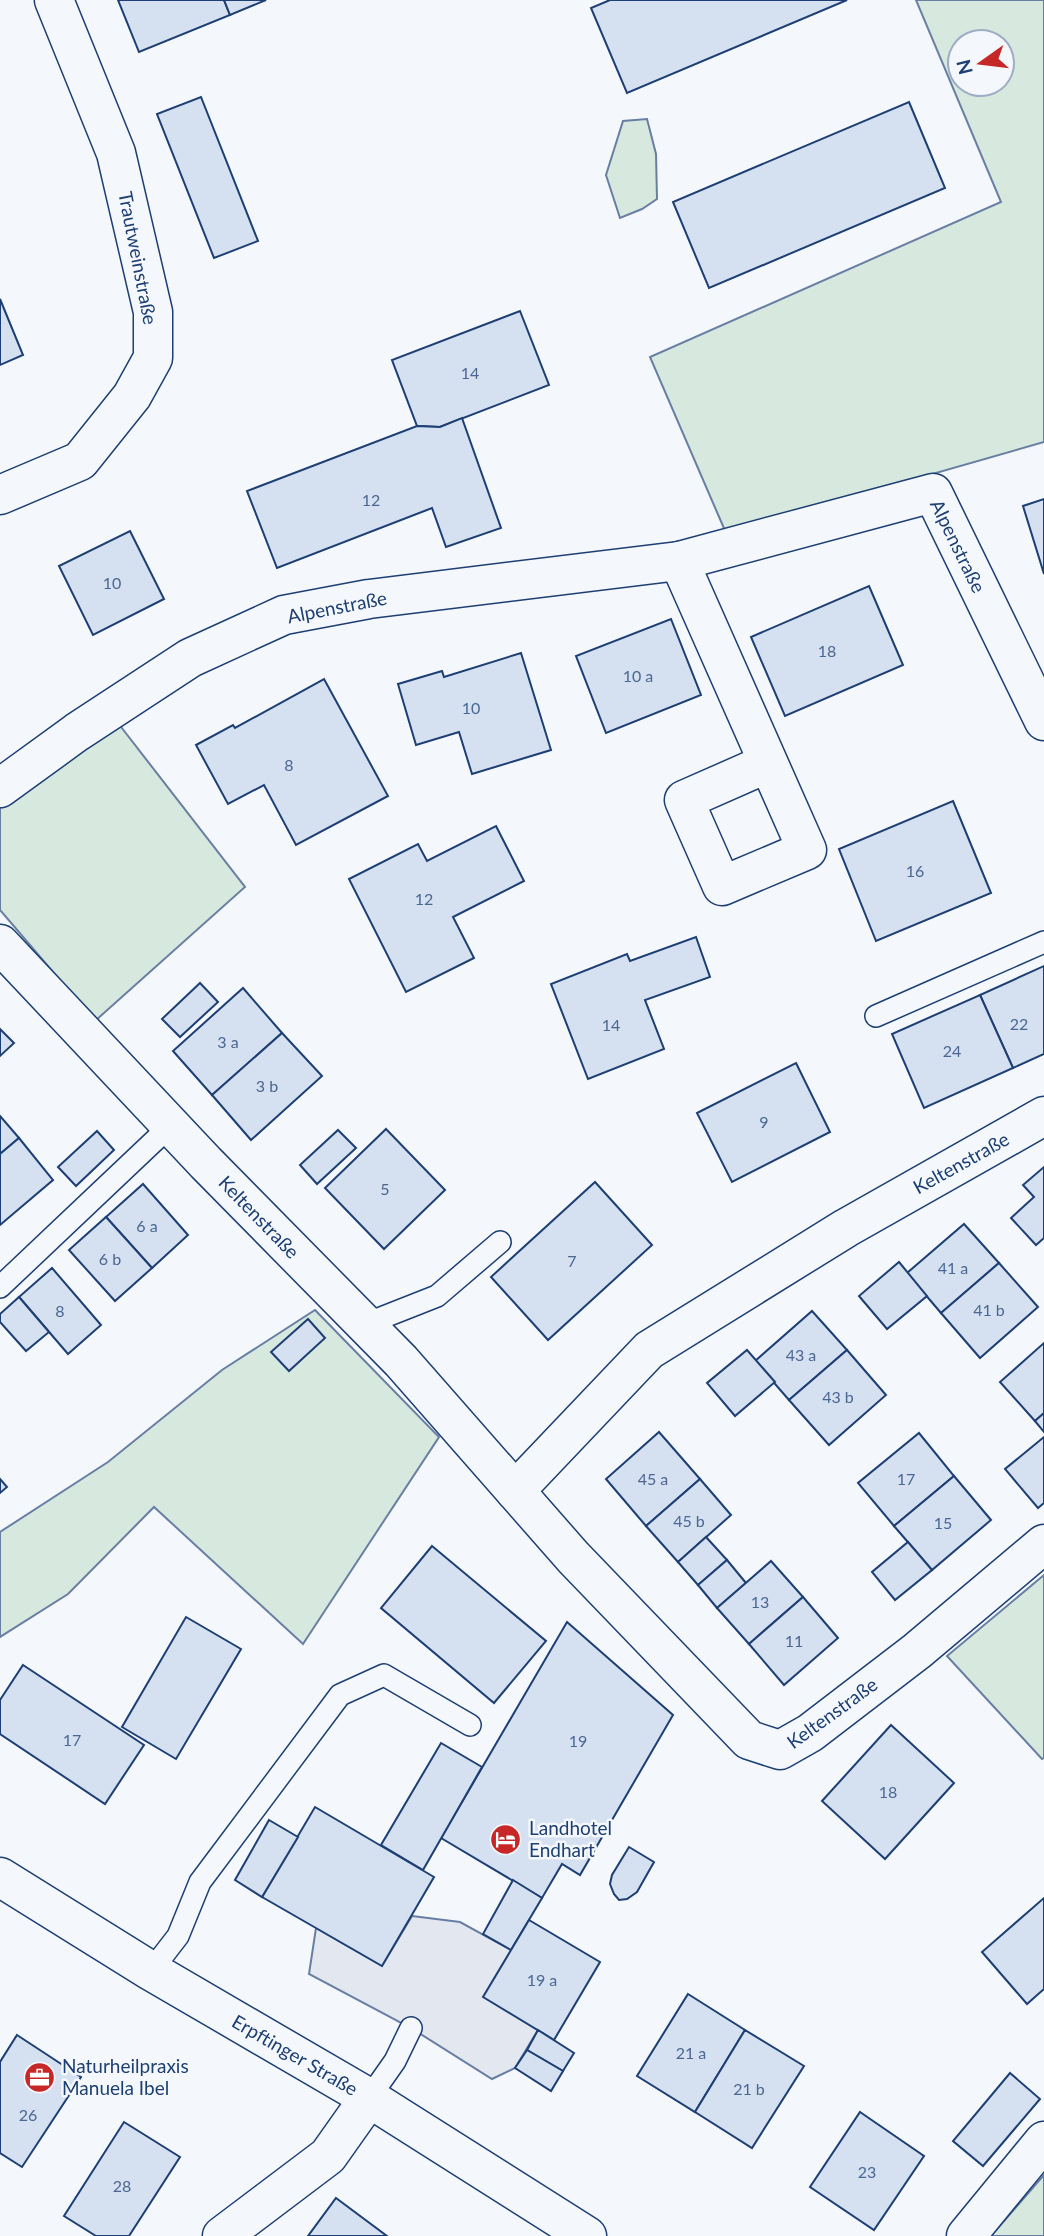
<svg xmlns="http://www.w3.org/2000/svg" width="1044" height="2236" font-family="Lato,sans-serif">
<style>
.green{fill:#d7e8df;stroke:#687fa3;stroke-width:2;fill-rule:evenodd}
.parking{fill:#e3e8f0;stroke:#687fa3;stroke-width:2}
.building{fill:#d5e0f0;stroke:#1d3f73;stroke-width:2}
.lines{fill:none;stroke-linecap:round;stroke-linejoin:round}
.service-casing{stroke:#1d3f73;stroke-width:24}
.minor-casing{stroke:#1d3f73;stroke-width:41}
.tertiary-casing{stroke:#1d3f73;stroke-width:41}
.service{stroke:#f4f7fb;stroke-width:21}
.minor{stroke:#f4f7fb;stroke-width:38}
.tertiary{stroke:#f4f7fb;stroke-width:38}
.labels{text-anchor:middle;stroke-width:5;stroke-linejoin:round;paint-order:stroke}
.number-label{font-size:16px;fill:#4b6792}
.street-label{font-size:19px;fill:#1d3f73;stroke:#f4f7fb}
.poi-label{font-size:19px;fill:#1d3f73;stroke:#f4f7fb;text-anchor:start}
</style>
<rect width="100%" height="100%" fill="#f4f7fb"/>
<g class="green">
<path d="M916 0H1044V442L726 533 650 357 1001 202ZM960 42H1002V84H960Z"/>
<path d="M647 119 656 154 657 199 642 209 620 218 606 175 623 121Z"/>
<path d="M118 723 245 887 95 1021 0 910V808L86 743Z"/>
<path d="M315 1310 439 1437 303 1644 154 1507 68 1594 0 1637V1532L108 1462 222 1370Z"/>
<path d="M1044 1575V1758L1042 1759 947 1656Z"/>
<path d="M1044 2175V2236H991Z"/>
</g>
<path class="parking" d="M412 1916 460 1922 511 1950 538 2030 515 2068 492 2079 411 2028 309 1974 316 1928 382 1966Z"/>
<g class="building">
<path d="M118 0H224L230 15 139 52Z"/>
<path d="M224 0H266L230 15Z"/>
<path d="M610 0H847L627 93 591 8Z"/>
<path d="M201 97 258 241 214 258 157 114Z"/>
<path d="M909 102 945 188 709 288 673 202Z"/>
<path d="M0 299 23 355 0 365Z"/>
<path d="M520 311 549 385 440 427 417 426 392 360Z"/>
<path d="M462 418 501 528 446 547 432 508 277 568 247 491 417 426 440 427Z"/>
<path d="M1044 499V574L1023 506Z"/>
<path d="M130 531 164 599 93 635 59 566Z"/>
<path d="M869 586 903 665 785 716 751 637Z"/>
<path d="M671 619 701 695 606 733 576 656Z"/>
<path d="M521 653 551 750 472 774 459 732 416 745 398 684 442 671 444 677Z"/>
<path d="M324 679 388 796 296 845 264 785 228 804 196 745 233 725 235 728Z"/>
<path d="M953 801 991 893 876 941 839 849Z"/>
<path d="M496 826 524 881 453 917 474 958 406 992 349 879 418 844 427 861Z"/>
<path d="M696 937 710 977 645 1000 664 1049 588 1079 551 984 627 954 630 961Z"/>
<path d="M1044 966V1054L1013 1068 980 995Z"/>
<path d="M200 983 218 1002 180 1037 162 1019Z"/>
<path d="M243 988 282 1033 212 1095 173 1051Z"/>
<path d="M980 995 1013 1068 924 1108 892 1034Z"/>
<path d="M0 1029 14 1043 0 1056Z"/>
<path d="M282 1033 322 1076 251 1140 212 1095Z"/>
<path d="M796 1063 830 1132 732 1182 697 1113Z"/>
<path d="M0 1116 19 1138 0 1154Z"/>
<path d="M386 1129 445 1190 384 1249 325 1188Z"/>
<path d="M338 1130 356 1148 317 1184 300 1165Z"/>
<path d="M97 1131 114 1150 76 1186 58 1167Z"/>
<path d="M19 1138 53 1180 0 1225V1154Z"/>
<path d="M1044 1167V1238L1036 1245 1011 1218 1034 1197 1023 1185Z"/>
<path d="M595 1182 652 1245 548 1340 491 1277Z"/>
<path d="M143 1184 188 1235 152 1268 106 1217Z"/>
<path d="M106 1217 152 1268 115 1301 69 1250Z"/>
<path d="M964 1224 999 1263 941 1313 907 1273Z"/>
<path d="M899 1262 927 1296 887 1329 859 1296Z"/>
<path d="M999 1263 1038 1307 980 1358 941 1313Z"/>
<path d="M52 1268 101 1325 68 1354 19 1297Z"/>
<path d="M19 1297 49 1332 26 1351 0 1322V1314Z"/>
<path d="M812 1311 847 1350 789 1400 755 1361Z"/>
<path d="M308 1319 325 1338 289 1371 271 1352Z"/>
<path d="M1044 1343V1413L1035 1421 1000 1382Z"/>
<path d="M747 1350 775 1382 735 1416 707 1383Z"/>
<path d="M847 1350 886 1395 829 1445 789 1400Z"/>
<path d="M1044 1413V1432L1035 1421Z"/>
<path d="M659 1432 700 1479 646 1526 606 1479Z"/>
<path d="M919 1433 954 1476 894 1526 858 1483Z"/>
<path d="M1044 1437V1503L1038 1508 1005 1469Z"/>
<path d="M954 1476 991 1520 932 1570 894 1526Z"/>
<path d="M0 1479 7 1487 0 1493Z"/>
<path d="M700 1479 731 1515 678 1562 646 1526Z"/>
<path d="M706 1537 727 1560 698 1585 678 1562Z"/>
<path d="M908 1542 932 1570 895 1600 872 1572Z"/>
<path d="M432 1546 546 1641 494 1703 381 1608Z"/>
<path d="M727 1560 746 1583 717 1608 698 1585Z"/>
<path d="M771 1561 803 1597 749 1644 717 1608Z"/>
<path d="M803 1597 838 1638 784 1685 749 1644Z"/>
<path d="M186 1617 241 1649 176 1759 122 1727Z"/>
<path d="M567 1622 673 1715 580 1875 562 1864 542 1898 441 1838Z"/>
<path d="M23 1665 144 1745 105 1804 0 1734V1700Z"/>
<path d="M891 1725 954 1783 885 1859 822 1801Z"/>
<path d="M441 1743 482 1767 423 1870 381 1845Z"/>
<path d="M315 1807 434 1877 382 1966 262 1897Z"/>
<path d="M269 1820 298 1837 262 1897 235 1880Z"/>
<path d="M629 1847 654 1862 637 1892 627 1899 619 1900 614 1894 610 1884 612 1875Z"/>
<path d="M513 1880 542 1898 511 1950 483 1934Z"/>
<path d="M1044 1898V1989L1027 2004 982 1952Z"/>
<path d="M529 1920 600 1962 554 2040 483 1997Z"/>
<path d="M688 1994 745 2030 695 2112 637 2076Z"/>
<path d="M538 2030 574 2053 563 2071 527 2050Z"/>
<path d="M745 2030 804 2066 752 2148 695 2112Z"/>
<path d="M17 2035 81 2077 22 2167 0 2153V2062Z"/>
<path d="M527 2050 563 2071 551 2091 515 2068Z"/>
<path d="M1010 2073 1040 2099 983 2166 953 2141Z"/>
<path d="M860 2112 924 2156 874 2230 810 2187Z"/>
<path d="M124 2122 180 2157 129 2236H96L64 2216Z"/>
<path d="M336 2198 387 2236H308Z"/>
</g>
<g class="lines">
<defs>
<g id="service">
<path d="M876 1016 1044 942"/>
<path d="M0 1287 170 1126"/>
<path d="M366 1324 437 1296 500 1242"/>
<path d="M151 1971 178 1936 200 1882 340 1695 384 1675 470 1725"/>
<path d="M369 2098 395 2061 411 2028"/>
</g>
<g id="minor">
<path d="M0 495 80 461 132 396 153 358V312L116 153 54 0"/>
<path d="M679 561 933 493 1044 721"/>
<path d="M0 788 77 732 190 658 284 615 369 599 679 561 807 850 722 886 684 800 768 763"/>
<path d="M0 944 206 1163 401 1361 573 1557 749 1740 780 1750 810 1733 917 1651 1044 1544"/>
<path d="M515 1491 649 1350 846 1228 1044 1116"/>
<path d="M222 2236 328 2156 369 2098"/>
<path d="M966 2236 1044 2141"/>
</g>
<path id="tertiary" d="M0 1877 151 1971 369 2098 587 2236"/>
</defs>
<use href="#service" class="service-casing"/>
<use href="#minor" class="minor-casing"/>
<use href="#tertiary" class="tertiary-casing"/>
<use href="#service" class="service"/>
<use href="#minor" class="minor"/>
<use href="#tertiary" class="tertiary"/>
</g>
<defs>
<symbol id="hotel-disc" viewBox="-11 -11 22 22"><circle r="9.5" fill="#c62828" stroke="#f4f7fb"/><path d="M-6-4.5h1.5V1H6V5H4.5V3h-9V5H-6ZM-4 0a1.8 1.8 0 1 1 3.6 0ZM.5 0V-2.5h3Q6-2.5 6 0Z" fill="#fff"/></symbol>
<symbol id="office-disc" viewBox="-11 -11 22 22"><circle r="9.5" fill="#c62828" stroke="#f4f7fb"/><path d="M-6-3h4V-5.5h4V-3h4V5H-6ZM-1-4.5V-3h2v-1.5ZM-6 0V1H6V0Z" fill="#fff"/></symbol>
</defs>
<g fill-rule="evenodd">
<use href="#hotel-disc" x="488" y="1822" width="35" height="35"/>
<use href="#office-disc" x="22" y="2060" width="35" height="35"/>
</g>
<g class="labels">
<g class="number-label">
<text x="470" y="379">14</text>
<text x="371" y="506">12</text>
<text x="112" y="589">10</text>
<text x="827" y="657">18</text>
<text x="638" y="682">10 a</text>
<text x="471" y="714">10</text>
<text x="289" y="771">8</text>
<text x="915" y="877">16</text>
<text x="424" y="905">12</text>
<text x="1019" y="1030">22</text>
<text x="611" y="1031">14</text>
<text x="228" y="1048">3 a</text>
<text x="952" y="1057">24</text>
<text x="267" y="1092">3 b</text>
<text x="764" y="1128">9</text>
<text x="385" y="1195">5</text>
<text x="147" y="1232">6 a</text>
<text x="110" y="1265">6 b</text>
<text x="572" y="1267">7</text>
<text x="953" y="1274">41 a</text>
<text x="989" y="1316">41 b</text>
<text x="60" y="1317">8</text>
<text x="801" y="1361">43 a</text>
<text x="838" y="1403">43 b</text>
<text x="653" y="1485">45 a</text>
<text x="906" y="1485">17</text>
<text x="689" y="1527">45 b</text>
<text x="943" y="1529">15</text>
<text x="760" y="1608">13</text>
<text x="794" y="1647">11</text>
<text x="72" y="1746">17</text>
<text x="578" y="1747">19</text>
<text x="888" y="1798">18</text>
<text x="542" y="1986">19 a</text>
<text x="691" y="2059">21 a</text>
<text x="749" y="2095">21 b</text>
<text x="28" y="2121">26</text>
<text x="867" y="2178">23</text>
<text x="122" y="2192">28</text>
</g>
<g class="street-label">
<text transform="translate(138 258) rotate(79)" y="7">Trautweinstraße</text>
<text transform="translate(958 546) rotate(64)" y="7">Alpenstraße</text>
<text transform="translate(337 607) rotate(-11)" y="7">Alpenstraße</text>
<text transform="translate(961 1163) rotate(-29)" y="7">Keltenstraße</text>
<text transform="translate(259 1217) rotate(46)" y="7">Keltenstraße</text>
<text transform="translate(832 1713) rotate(-36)" y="7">Keltenstraße</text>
<text transform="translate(295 2055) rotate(30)" y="7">Erpftinger Straße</text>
</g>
<g class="poi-label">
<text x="529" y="1835">Landhotel<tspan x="529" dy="22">Endhart</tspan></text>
<text x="62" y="2073">Naturheilpraxis<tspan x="62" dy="22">Manuela Ibel</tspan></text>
</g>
</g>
<g transform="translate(981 63) rotate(256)"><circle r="33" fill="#f4f7fb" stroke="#9eadc5" stroke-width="2"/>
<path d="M0-5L12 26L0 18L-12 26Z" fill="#c62828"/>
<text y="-10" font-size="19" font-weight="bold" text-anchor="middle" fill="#1d3f73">N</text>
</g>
</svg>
